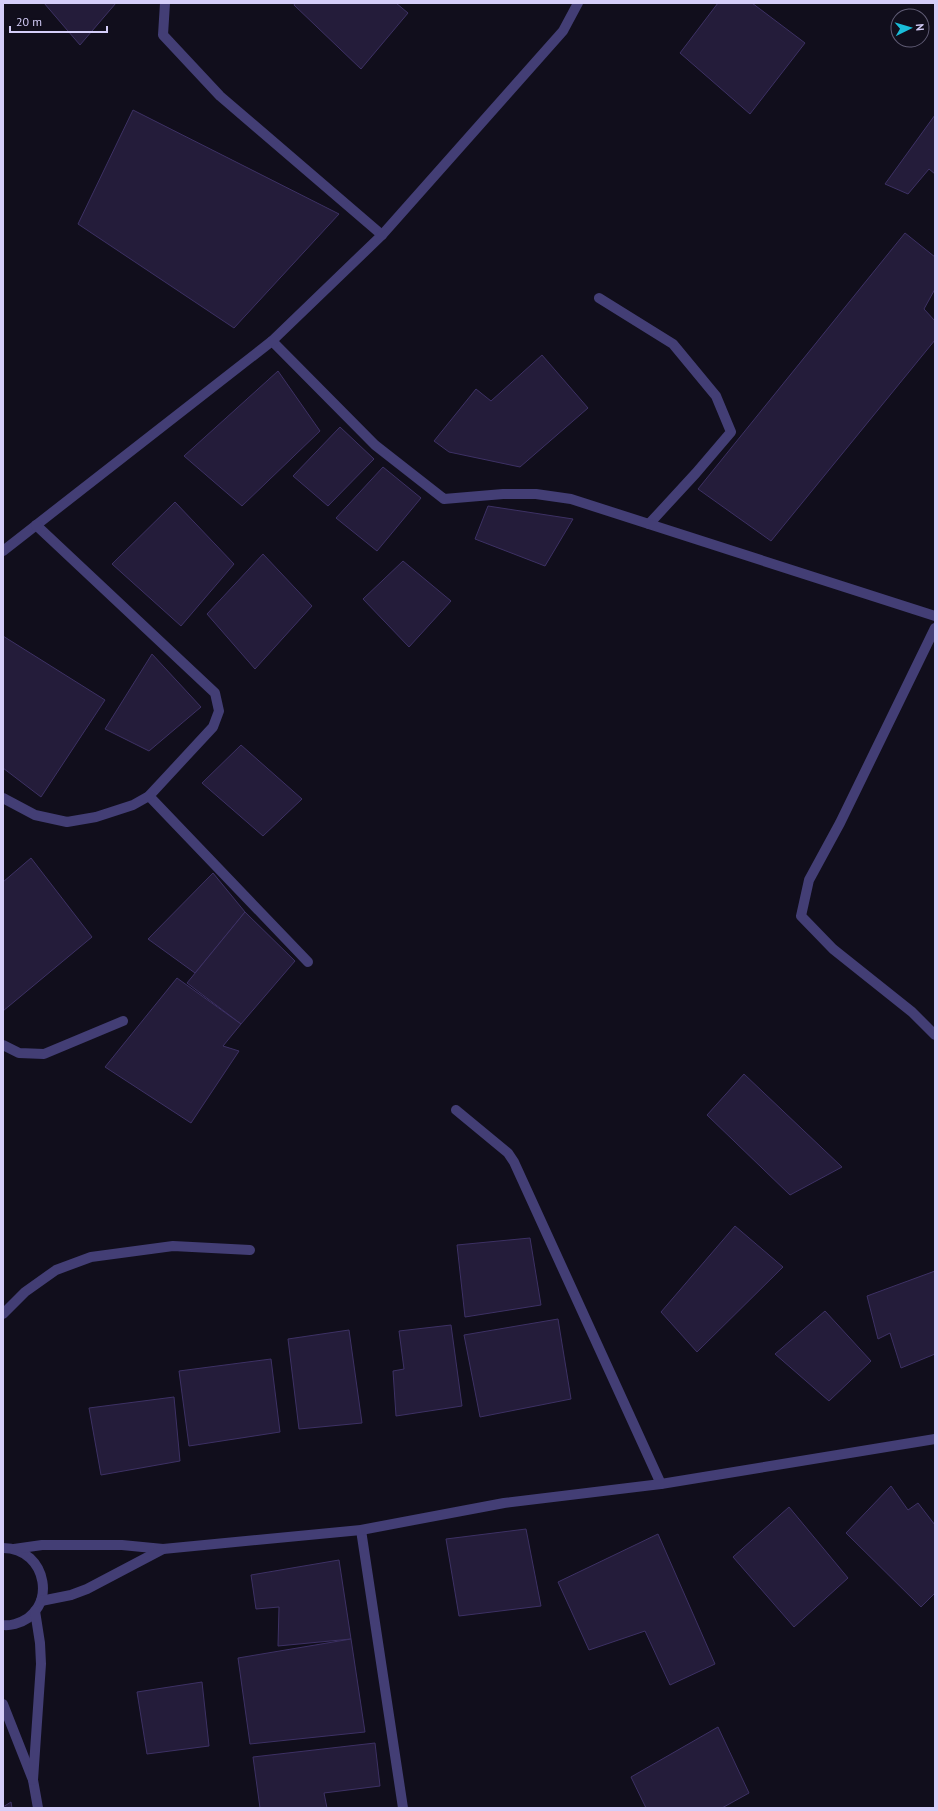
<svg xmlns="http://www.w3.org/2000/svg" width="938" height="1811" font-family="'PT Sans',sans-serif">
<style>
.building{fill:#241c3a;stroke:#3d3164}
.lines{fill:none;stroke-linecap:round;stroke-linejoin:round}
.minor{stroke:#433e75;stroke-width:10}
</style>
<rect width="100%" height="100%" fill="#110e1c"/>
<g class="building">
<path d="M44 3H116L80 45Z"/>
<path d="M295 3H396L408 13 361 69 294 5Z"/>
<path d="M718 3H752L805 43 750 114 680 53Z"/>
<path d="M133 110 339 214 234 328 78 224Z"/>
<path d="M935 115V174L929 169 908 194 885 184Z"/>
<path d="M905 233 935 257V289L924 309 935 321V340L771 541 698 489Z"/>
<path d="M542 355 588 408 520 467 449 452 434 441 476 389 491 401Z"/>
<path d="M278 371 320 431 242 506 184 456Z"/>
<path d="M340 427 374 459 328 506 293 476Z"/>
<path d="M383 467 421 498 377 551 336 518Z"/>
<path d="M175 502 234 564 181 626 112 564Z"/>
<path d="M488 506 573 519 545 566 475 539Z"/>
<path d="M263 554 312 606 255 669 207 614Z"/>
<path d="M403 561 451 601 409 647 363 599Z"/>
<path d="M3 636 105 700 41 797 3 768Z"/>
<path d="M152 654 201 707 149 751 105 729Z"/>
<path d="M241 745 302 799 263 836 202 783Z"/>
<path d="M31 858 92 937 3 1011V882Z"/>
<path d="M213 873 245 912 195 973 148 939Z"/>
<path d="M245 912 295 961 241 1024 187 983Z"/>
<path d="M177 978 241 1024 223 1046 239 1051 191 1123 105 1067Z"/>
<path d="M744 1074 842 1167 790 1195 707 1115Z"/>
<path d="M735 1226 783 1267 697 1352 661 1312Z"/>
<path d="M530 1238 541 1305 465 1317 457 1245Z"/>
<path d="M935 1271V1354L901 1368 890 1333 878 1339 867 1296Z"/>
<path d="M825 1311 871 1361 829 1401 775 1354Z"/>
<path d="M558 1319 571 1399 480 1417 464 1335Z"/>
<path d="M451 1325 462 1406 396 1416 393 1371 404 1369 399 1331Z"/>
<path d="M349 1330 362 1423 299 1429 288 1339Z"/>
<path d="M271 1359 280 1432 189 1446 179 1371Z"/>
<path d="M174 1397 180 1461 101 1475 89 1408Z"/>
<path d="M891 1486 908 1510 918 1503 935 1525V1593L921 1607 846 1533Z"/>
<path d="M789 1507 848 1578 794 1627 733 1557Z"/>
<path d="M526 1529 541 1606 459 1616 446 1539Z"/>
<path d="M658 1534 715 1664 670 1685 645 1631 589 1650 558 1582Z"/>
<path d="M339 1560 351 1639 278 1646 279 1607 256 1609 251 1575Z"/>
<path d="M351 1639 365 1732 250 1744 238 1658Z"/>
<path d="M202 1682 209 1746 147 1754 137 1692Z"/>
<path d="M718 1727 749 1793 722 1808H646L631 1777Z"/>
<path d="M375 1743 380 1786 324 1793 327 1808H260L253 1757Z"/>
<path d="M11 1802 12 1808H3V1807Z"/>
</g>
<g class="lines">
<g class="minor">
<path d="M165 3 163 35 220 96 382 235"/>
<path d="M599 298 673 344 716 396 731 432 696 473 649 524"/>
<path d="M272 341 375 445 444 499 503 494H536L571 499 935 616"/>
<path d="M3 551 272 341 382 235 563 31 578 3"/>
<path d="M935 628 840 823 809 880 801 916 833 949 912 1012 935 1035"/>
<path d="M149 796 308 962"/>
<path d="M3 798 35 815 67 822 96 817 133 805 149 796 213 727 219 711 215 693 36 525"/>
<path d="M3 1045 19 1053 44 1054 123 1021"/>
<path d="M456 1110 508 1153 514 1162 661 1484"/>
<path d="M3 1314 25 1292 56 1270 91 1257 173 1246 250 1250"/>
<path d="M361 1530 403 1808"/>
<path d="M3 1548C48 1548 59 1612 15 1624 11 1625 7 1626 3 1625"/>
<path d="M14 1549 42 1545H122L163 1549 361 1530 504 1503 661 1484 935 1439"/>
<path d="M41 1601 71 1595 87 1589 163 1549"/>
<path d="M3 1704 33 1780 38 1808"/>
<path d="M33 1780 41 1664 40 1643 35 1611"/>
</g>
</g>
<rect width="938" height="1811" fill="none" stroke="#d5cef9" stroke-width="8"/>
<g transform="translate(910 28) rotate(85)"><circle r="19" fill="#110e1c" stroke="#5f5b74"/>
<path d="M0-3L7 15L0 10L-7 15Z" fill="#1abdd9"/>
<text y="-6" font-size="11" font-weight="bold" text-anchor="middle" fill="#d5cef9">N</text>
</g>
<path d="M10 26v6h97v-6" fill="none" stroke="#d5cef9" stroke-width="2"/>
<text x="16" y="26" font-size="12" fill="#d5cef9" stroke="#110e1c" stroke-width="3" paint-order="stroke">20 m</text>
</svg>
